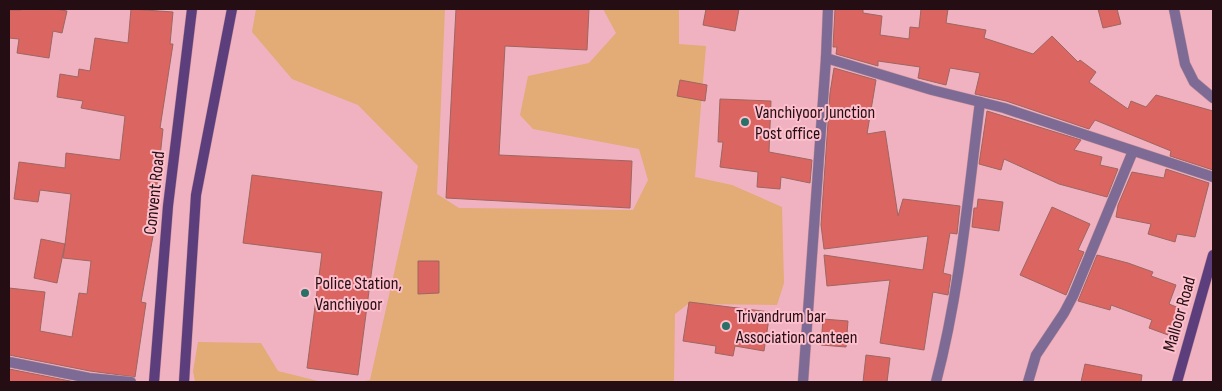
<svg xmlns="http://www.w3.org/2000/svg" width="1222" height="391" font-family="'Sofia Sans Condensed',sans-serif">
<style>
.green{fill:#e3ab75}
.building{fill:#db6560;stroke:#9e6661}
.lines{fill:none;stroke-linecap:round;stroke-linejoin:round}
.street-casing{stroke:#c7919e;stroke-width:11}
.secondary-casing{stroke:#c7919e;stroke-width:11}
.street{stroke:#7d6b95;stroke-width:10}
.secondary{stroke:#5b3e7b;stroke-width:10}
.poi-dot{fill:#297068;stroke:#febfcc;stroke-width:2}
.labels{text-anchor:middle;stroke-width:4;stroke-linejoin:round;paint-order:stroke}
.poi-label{font-size:18px;fill:#240e14;stroke:#febfcc;text-anchor:start}
.street-label{font-size:18px;fill:#240e14;stroke:#febfcc}
</style>
<rect width="100%" height="100%" fill="#f0b2c0"/>
<g class="green">
<path d="M256 9H445L437 194 459 208 633 210 648 180 639 149 533 129 520 115 528 76 589 63 616 33 603 9H679V44L706 46 695 177 732 185 782 207 784 283 777 305 688 304 675 314 674 382H358L370 380 418 166 358 105 292 79 252 32Z"/>
<path d="M198 342 261 343 278 371 322 382H195L193 371Z"/>
</g>
<g class="building">
<path d="M21 9H55L67 11 62 33 53 31 49 58 17 53 19 39 9 38V10H21Z"/>
<path d="M131 9 173 12 170 44H173L160 128 163 129 154 213 157 214 141 302 146 303 135 377 90 371 9 355V288L45 292 40 331 72 337 79 293 87 294 91 261 63 258 65 244 57 283 34 278 41 239 65 244 71 194 40 190 38 202 14 199 19 162 65 168 66 153 120 160 125 116 81 108 83 101 57 97 60 74 78 77 79 69 90 71 95 38 128 43Z"/>
<path d="M456 9H589L587 50 505 46 499 155 632 161 630 208 446 198Z"/>
<path d="M706 9H739L735 31 703 25Z"/>
<path d="M835 9H863V13L882 16 880 35 909 39 910 27 919 28 921 9H948L946 23 986 30 984 38 1033 54 1052 36 1078 62 1080 60 1096 72 1089 82 1128 109 1131 101 1146 107 1156 95 1213 111V170L1170 156 1171 151 1095 120 1089 129 1006 101 975 94 980 73 950 68 946 85 918 78 920 67 878 61V66L836 54 837 47H833Z"/>
<path d="M1098 9H1117L1121 24 1103 28Z"/>
<path d="M834 68 876 80 867 134 885 131 898 216 903 199 960 206 957 234 950 233 943 273 951 275 948 295 933 292 924 350 880 343 890 280 827 286 824 255 923 270 928 236 824 249 821 225 830 93Z"/>
<path d="M680 80 707 85 705 101 677 96Z"/>
<path d="M720 99 771 101 769 152 812 160 810 183 781 177 780 189 757 187 758 172 720 167 723 142H718Z"/>
<path d="M987 111 1081 140 1074 150 1102 157 1100 165 1118 169 1107 197 1059 184 1004 159 1001 170 979 164Z"/>
<path d="M1166 169 1209 183 1195 237 1177 234 1175 242 1148 234 1151 224 1116 217 1118 205 1132 172 1164 178Z"/>
<path d="M252 175 382 192 358 375 307 368 322 253 243 243Z"/>
<path d="M978 199 1003 202 999 231 972 227 974 208H977Z"/>
<path d="M1052 207 1090 224 1078 250 1084 252 1066 295 1020 275Z"/>
<path d="M1097 255 1128 263 1153 272 1151 276 1176 285 1169 304 1179 308 1168 335 1149 328 1152 320 1111 305 1110 310 1078 301Z"/>
<path d="M418 261H439V293L418 294Z"/>
<path d="M689 302 770 312 764 351 735 346 733 356 715 353 716 346 683 341Z"/>
<path d="M823 319 848 321 846 347 821 345Z"/>
<path d="M866 355 890 358 887 382H863Z"/>
<path d="M1085 364 1142 375 1141 382H1081Z"/>
<path d="M9 369 75 382H9Z"/>
</g>
<g class="lines">
<defs>
<g id="street">
<path d="M1174 9 1185 64 1194 82 1213 98"/>
<path d="M826 58 932 90 1004 108 1213 177"/>
<path d="M9 362 89 378 131 382"/>
<path d="M803 382 826 58 828 9"/>
<path d="M936 382C960 291 968 196 980 102"/>
<path d="M1028 382 1036 355 1064 313 1073 296 1133 151"/>
</g>
<g id="secondary">
<path d="M154 382 168 206 192 9"/>
<path d="M184 382 196 195 232 9"/>
<path d="M1177 382 1213 255"/>
</g>
</defs>
<use href="#street" class="street-casing"/>
<use href="#secondary" class="secondary-casing"/>
<use href="#street" class="street"/>
<use href="#secondary" class="secondary"/>
</g>
<g class="poi-dot">
<circle cx="745" cy="122" r="5"/>
<circle cx="305" cy="293" r="5"/>
<circle cx="726" cy="326" r="5"/>
</g>
<g class="labels">
<g class="poi-label">
<text x="755" y="118">Vanchiyoor Junction<tspan x="755" dy="21">Post office</tspan></text>
<text x="315" y="289">Police Station,<tspan x="315" dy="21">Vanchiyoor</tspan></text>
<text x="736" y="322">Trivandrum bar<tspan x="736" dy="21">Association canteen</tspan></text>
</g>
<g class="street-label">
<text transform="translate(154 193) rotate(-84)" y="6">Convent Road</text>
<text transform="translate(1179 314) rotate(-74)" y="6">Malloor Road</text>
</g>
</g>
<rect width="1222" height="391" fill="none" stroke="#240e14" stroke-width="20"/>
</svg>
